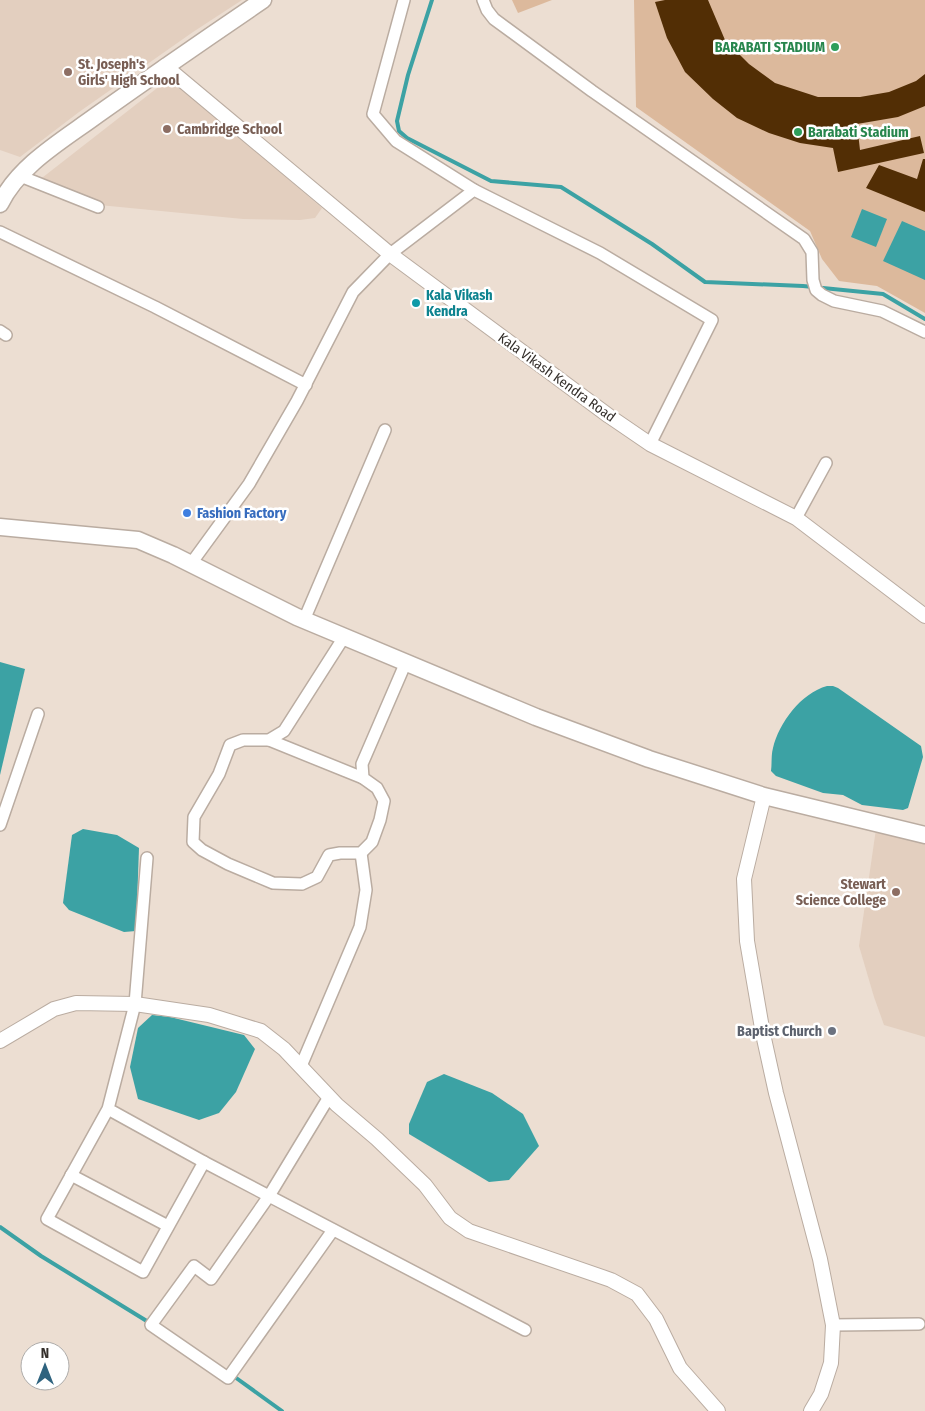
<svg xmlns="http://www.w3.org/2000/svg" width="925" height="1411" font-family="'Fira Sans Condensed',sans-serif">
<style>
.built{fill:#e3cfbf}
.green{fill:#dcb99c}
.water{fill:#3ca2a4}
.lines{fill:none;stroke-linecap:round;stroke-linejoin:round}
.stream{stroke:#3ca2a4;stroke-width:4}
.building{fill:#522e05}
.minor-casing{stroke:#baaca1;stroke-width:14}
.tertiary-casing{stroke:#baaca1;stroke-width:16}
.secondary-casing{stroke:#baaca1;stroke-width:19}
.minor{stroke:#fff;stroke-width:11}
.tertiary{stroke:#fff;stroke-width:14}
.secondary{stroke:#fff;stroke-width:16}
.leisure-dot{fill:#2e9e5b;stroke:#fff;stroke-width:2}
.education-dot{fill:#8d6e63;stroke:#fff;stroke-width:2}
.culture-dot{fill:#0f9aa8;stroke:#fff;stroke-width:2}
.shop-dot{fill:#3f7fe0;stroke:#fff;stroke-width:2}
.worship-dot{fill:#6b7280;stroke:#fff;stroke-width:2}
.labels{text-anchor:middle;stroke-width:5;stroke-linejoin:round;paint-order:stroke}
.leisure-label{font-size:14px;font-weight:bold;fill:#27864d;stroke:#fff;text-anchor:end}
.education-label{font-size:14px;font-weight:bold;fill:#785e54;stroke:#fff;text-anchor:start}
.culture-label{font-size:14px;font-weight:bold;fill:#0d838f;stroke:#fff;text-anchor:start}
.street-label{font-size:14px;fill:#342f2b;stroke:#fff}
.shop-label{font-size:14px;font-weight:bold;fill:#366cbe;stroke:#fff;text-anchor:start}
.worship-label{font-size:14px;font-weight:bold;fill:#5b616d;stroke:#fff;text-anchor:end}
</style>
<rect width="100%" height="100%" fill="#ecded2"/>
<g class="built">
<path d="M0 0H242L193 32 79 112 20 157 0 150Z"/>
<path d="M170 78 322 208 315 218 300 220 243 219 89 204 38 181Z"/>
<path d="M876 829 925 839V1037L884 1025 874 997 859 946Z"/>
</g>
<g class="green">
<path d="M512 0H552L518 13Z"/>
<path d="M634 0H925V313L877 286 839 281 822 259 810 231 636 107Z"/>
</g>
<g class="water">
<path d="M862 209 887 219 876 247 851 237Z"/>
<path d="M902 221 925 231V280L883 261Z"/>
<path d="M0 662 25 669 0 775Z"/>
<path d="M827 686H833L838 688 921 746 923 757 908 808 903 810 862 805 843 795 823 793 776 776 771 771C772 764 771 755 773 748 779 723 801 693 827 686Z"/>
<path d="M83 829 117 835 139 848 136 931 124 932 69 910 63 903 72 835Z"/>
<path d="M152 1015 170 1017 244 1035 255 1049 236 1092 219 1113 199 1120 138 1099 130 1067 138 1028Z"/>
<path d="M444 1074 492 1093 523 1114 539 1146 509 1180 489 1182 409 1134V1124L427 1082Z"/>
</g>
<g class="lines">
<g class="stream">
<path d="M432 0 408 75 397 121 399 131 407 138 491 181 561 187 652 244 705 282 803 286 883 294 925 319"/>
<path d="M0 1227 41 1256 150 1323"/>
<path d="M232 1375 282 1411"/>
</g>
</g>
<g class="building">
<path d="M665 0H708L725 40 749 64 775 83 818 97H860L889 92 916 81 925 74V106L898 117 857 124 860 150 920 136 924 153 838 172 833 148 800 143 769 133 737 118 713 99 685 72 667 38 655 2Z"/>
<path d="M923 159H925V212L866 188 879 165 917 179Z"/>
</g>
<g class="lines">
<defs>
<g id="minor">
<path d="M404 0 373 114 396 141 474 190"/>
<path d="M483 0 487 10 494 19 592 91 804 239 812 252 813 280 816 290 822 295 834 301 882 311 925 332"/>
<path d="M20 176 98 207"/>
<path d="M0 232 155 307 306 385"/>
<path d="M0 331 6 335"/>
<path d="M796 518 826 463"/>
<path d="M190 565 249 484 297 401 353 292 390 254 474 190 600 253 712 320 650 444"/>
<path d="M304 620 385 430"/>
<path d="M344 637 284 731 269 740H243L230 745 219 774 194 817 193 842 202 850 228 864 273 883 302 884 317 877 329 855 340 853H361L372 842 380 820 384 801 377 788 363 778 362 764 406 662"/>
<path d="M269 740 363 778"/>
<path d="M0 825 38 714"/>
<path d="M301 1066 360 927 366 890 361 853"/>
<path d="M329 1097 269 1196 211 1279 194 1266 151 1325 228 1378 333 1230"/>
<path d="M108 1109 204 1162 143 1272 47 1219 108 1109 135 1004 147 858"/>
<path d="M204 1162 525 1330"/>
<path d="M71 1175 168 1226"/>
<path d="M833 1325 919 1324"/>
</g>
<g id="tertiary">
<path d="M165 66 390 254 609 416 650 444 796 518 925 616"/>
<path d="M764 796 744 879 747 941 763 1034 776 1093 820 1259 833 1325 831 1363 821 1394 811 1411"/>
<path d="M0 1041 54 1009 76 1003 135 1004 209 1015 261 1031 284 1049 337 1105 377 1139 425 1185 450 1218 469 1231 611 1280 637 1294 656 1319 680 1368 718 1411"/>
</g>
<g id="secondary">
<path d="M0 204C19 165 63 140 97 115 152 76 207 38 263 0"/>
<path d="M0 527 138 540 173 555 297 617 536 717 649 759 764 796 925 835"/>
</g>
</defs>
<use href="#minor" class="minor-casing"/>
<use href="#tertiary" class="tertiary-casing"/>
<use href="#secondary" class="secondary-casing"/>
<use href="#minor" class="minor"/>
<use href="#tertiary" class="tertiary"/>
<use href="#secondary" class="secondary"/>
</g>
<g class="leisure-dot">
<circle cx="835" cy="47" r="5"/>
<circle cx="798" cy="132" r="5"/>
</g>
<g class="education-dot">
<circle cx="68" cy="72" r="5"/>
<circle cx="167" cy="129" r="5"/>
<circle cx="896" cy="892" r="5"/>
</g>
<circle class="culture-dot" cx="416" cy="303" r="5"/>
<circle class="shop-dot" cx="187" cy="513" r="5"/>
<circle class="worship-dot" cx="832" cy="1031" r="5"/>
<g class="labels">
<g class="leisure-label">
<text x="825" y="52">BARABATI STADIUM</text>
<text x="808" y="137" text-anchor="start">Barabati Stadium</text>
</g>
<g class="education-label">
<text x="78" y="69">St. Joseph's<tspan x="78" dy="16">Girls' High School</tspan></text>
<text x="177" y="134">Cambridge School</text>
<text x="886" y="889" text-anchor="end">Stewart<tspan x="886" dy="16">Science College</tspan></text>
</g>
<g class="culture-label">
<text x="426" y="300">Kala Vikash<tspan x="426" dy="16">Kendra</tspan></text>
</g>
<g class="street-label">
<text transform="translate(557 377) rotate(36)" y="5">Kala Vikash Kendra Road</text>
</g>
<g class="shop-label">
<text x="197" y="518">Fashion Factory</text>
</g>
<g class="worship-label">
<text x="822" y="1036">Baptist Church</text>
</g>
</g>
<g transform="translate(45 1366)"><circle r="24" fill="#ffffff" stroke="#aeacaa"/>
<path d="M0-4L9 19L0 12L-9 19Z" fill="#2e637f"/>
<text y="-8" font-size="14" font-weight="bold" text-anchor="middle" fill="#342f2b">N</text>
</g>
</svg>
